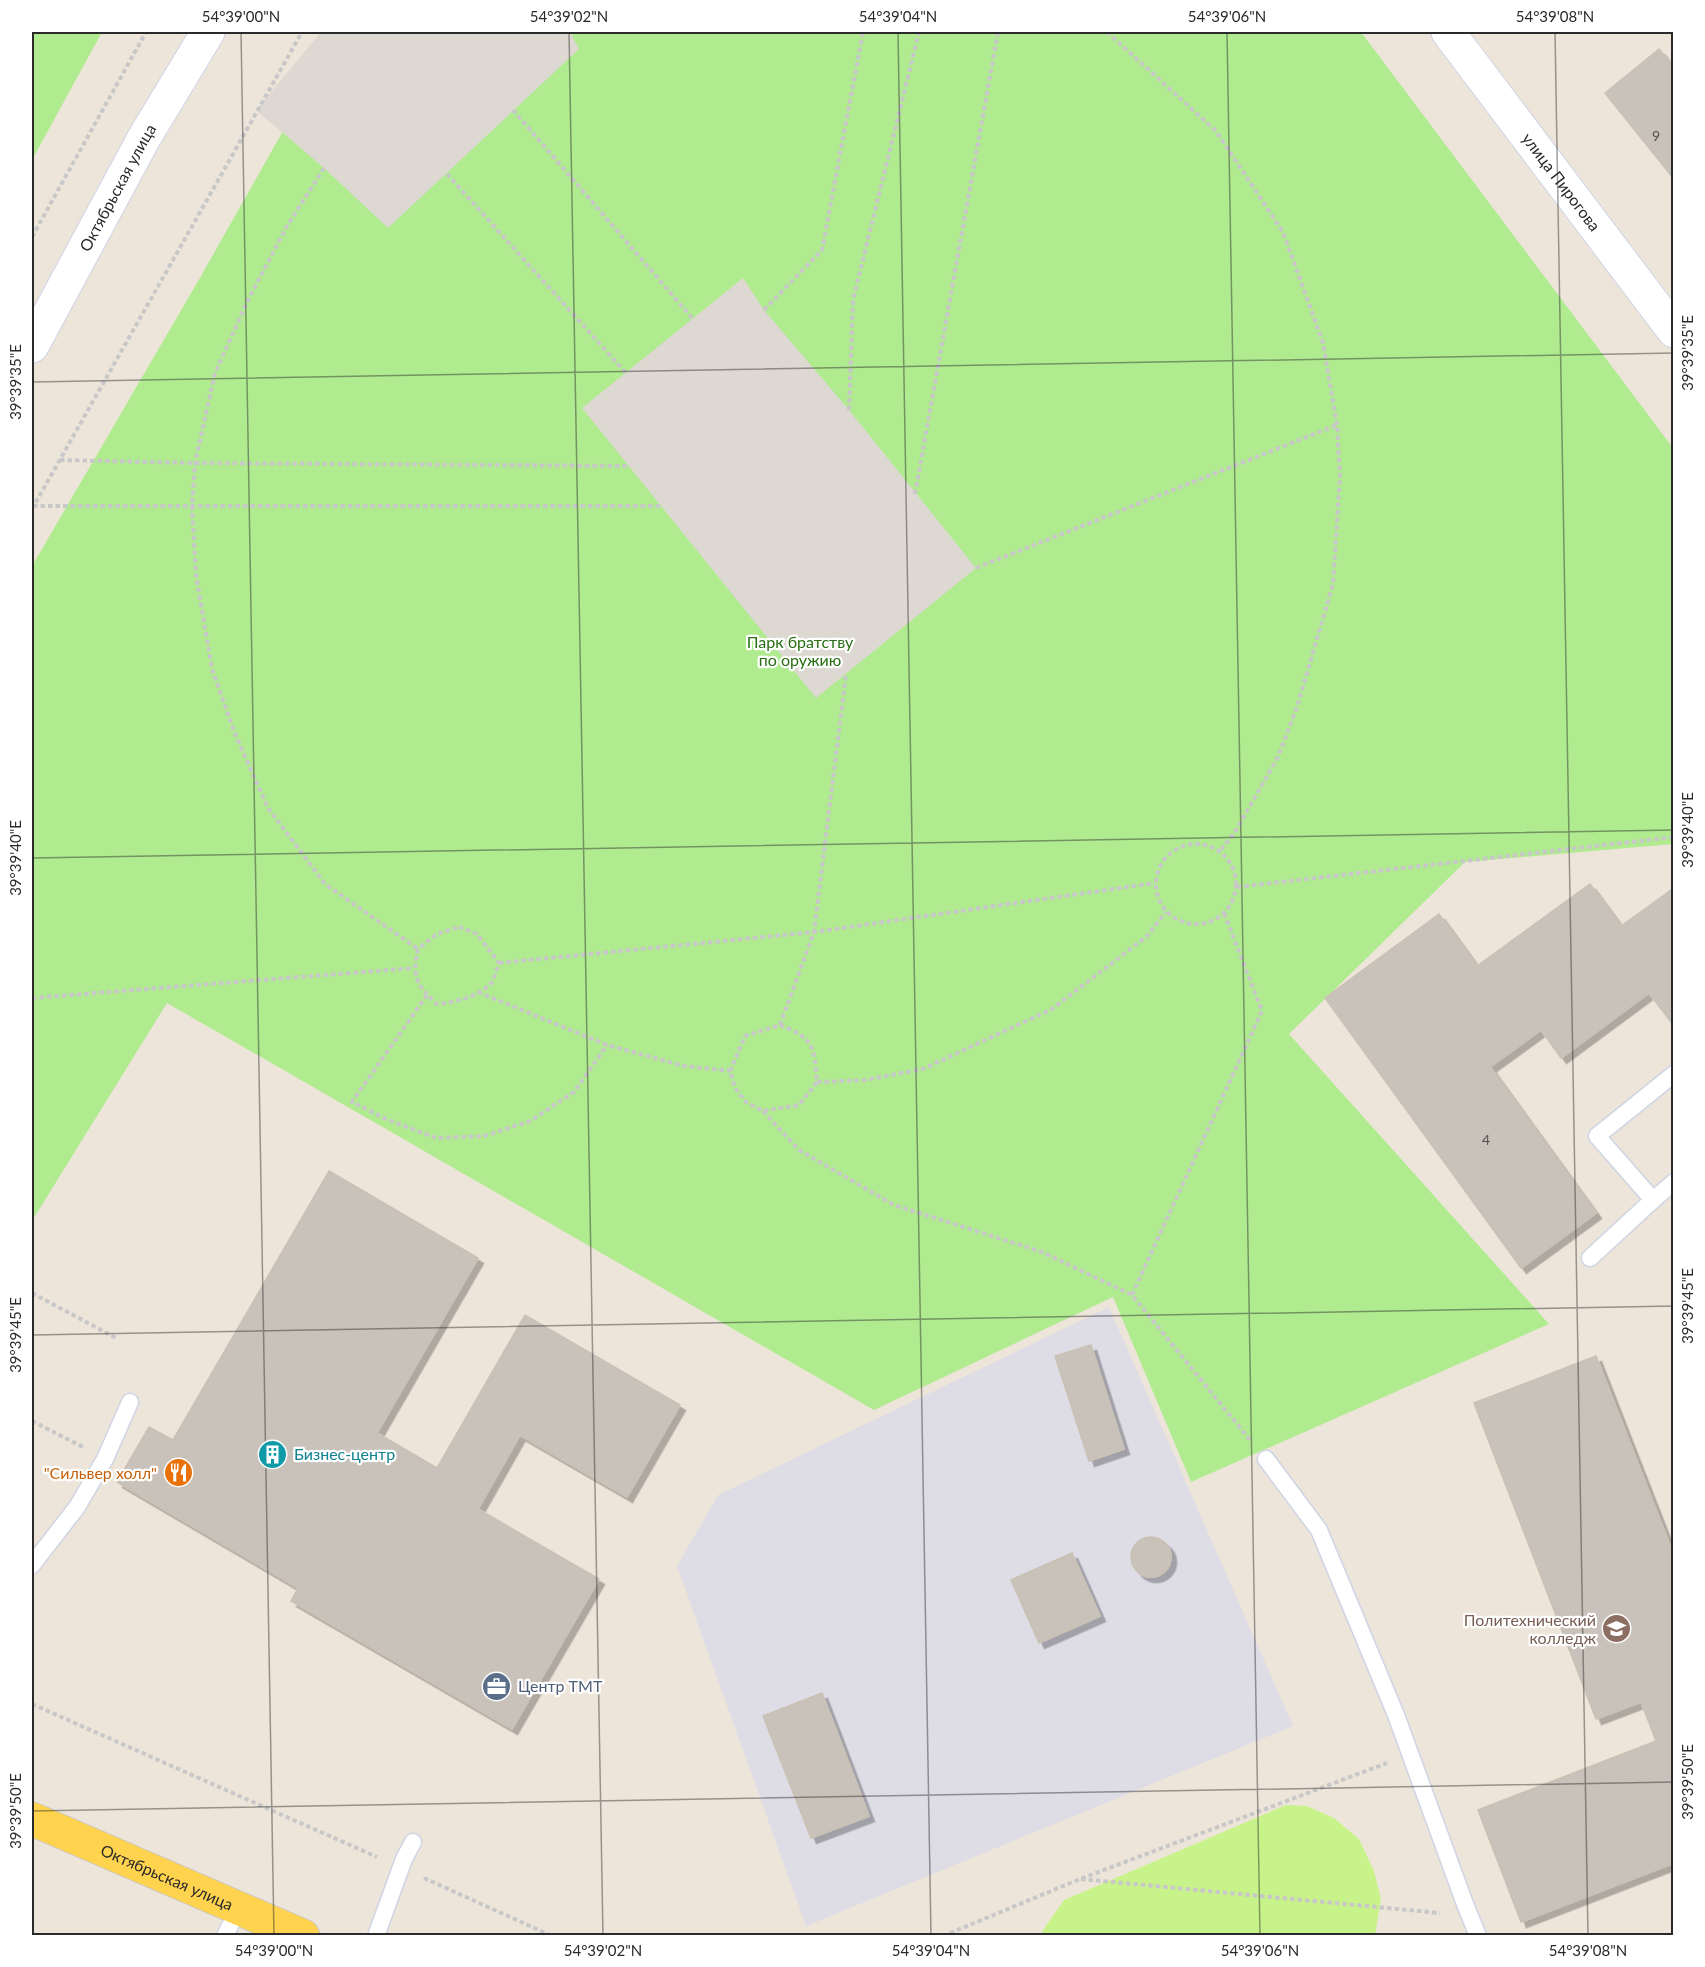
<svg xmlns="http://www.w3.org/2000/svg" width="1705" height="1967" font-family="Lato,sans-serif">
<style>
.industrial{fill:#dedce5}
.green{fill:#b0eb90}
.pitch{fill:#c8f38a}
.plaza{fill:#ddd8d1}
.building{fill:#c9c2ba;stroke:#c9c1b4;stroke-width:1.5;filter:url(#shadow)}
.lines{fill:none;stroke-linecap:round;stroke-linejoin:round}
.service-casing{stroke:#cfd4e5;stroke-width:19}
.minor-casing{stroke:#cfd4e5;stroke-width:35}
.secondary-casing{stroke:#cfd4e5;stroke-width:35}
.primary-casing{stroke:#c8c8c8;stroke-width:35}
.path{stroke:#c8c8c8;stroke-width:4;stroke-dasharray:4.5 3;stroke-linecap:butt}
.service{stroke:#fff;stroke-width:16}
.minor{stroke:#fff;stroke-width:33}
.secondary{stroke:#fff;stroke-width:33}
.primary{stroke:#ffd34e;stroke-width:33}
.ticks{fill:none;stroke:#2a2a2a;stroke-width:1.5;stroke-opacity:0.45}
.labels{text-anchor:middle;stroke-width:4.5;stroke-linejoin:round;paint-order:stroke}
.number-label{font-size:14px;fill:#52504e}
.street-label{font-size:16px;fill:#2a2a2a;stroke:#fff}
.park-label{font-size:16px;fill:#276f12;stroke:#fff}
.culture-label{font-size:16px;fill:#0d838f;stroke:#fff;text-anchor:start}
.food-label{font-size:16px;fill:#c56008;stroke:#fff;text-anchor:end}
.education-label{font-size:16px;fill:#785e54;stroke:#fff;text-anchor:end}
.service-label{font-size:16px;fill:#4e5e75;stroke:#fff;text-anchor:start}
.neatline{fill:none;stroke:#2a2a2a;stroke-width:2}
.ticks-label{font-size:15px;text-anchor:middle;fill:#2a2a2a}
</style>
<defs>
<filter id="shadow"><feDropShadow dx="5.5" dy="5.5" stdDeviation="0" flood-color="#0004"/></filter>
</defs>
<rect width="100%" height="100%" fill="#eee5da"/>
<path class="industrial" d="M1109 1307 1293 1726 806 1926 677 1566 718 1495Z"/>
<g class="green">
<path d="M32 32H102L32 160Z"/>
<path d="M339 32H1361L1673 448V844L1465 862 1289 1034 1549 1324 1191 1482 1113 1297 874 1410 167 1003 32 1221V566L201 276Z"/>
</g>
<path class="pitch" d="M1286 1805 1307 1806 1334 1818 1359 1839 1374 1871 1381 1899 1375 1935H1042L1043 1930 1064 1900Z"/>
<g class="plaza">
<path d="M321 32H570L579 49 388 228 324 168 256 110Z"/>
<path d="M743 278 764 310 849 410 976 568 816 698 582 408Z"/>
</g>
<g class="building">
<path d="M1659 49 1674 67V179L1605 93Z"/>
<path d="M1590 884 1621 926 1674 888V1026L1649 993 1561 1058 1541 1030 1490 1067 1596 1213 1521 1268 1325 998 1439 914 1477 966Z"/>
<path d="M329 1171 478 1258 377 1433 437 1468 525 1315 680 1405 627 1497 520 1435 478 1509 599 1579 512 1729 291 1601 298 1588 117 1482 149 1427 173 1440Z"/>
<path d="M1091 1345 1124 1449 1089 1461 1055 1356Z"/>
<path d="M1596 1356 1674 1556V1863L1521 1922 1478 1810 1656 1741 1641 1702 1596 1719 1474 1403Z"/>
<circle cx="1151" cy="1557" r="20"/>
<path d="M1072 1553 1100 1616 1039 1643 1011 1580Z"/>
<path d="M822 1693 869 1816 811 1838 763 1716Z"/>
</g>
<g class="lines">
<defs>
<g id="service">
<path d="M1674 1074 1597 1136 1653 1200 1674 1182"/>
<path d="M1590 1258 1653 1200"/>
<path d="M1266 1459 1319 1530 1396 1715 1465 1904 1478 1936"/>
<path d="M32 1565 77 1507 105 1459 130 1402"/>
<path d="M225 1936 238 1909"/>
<path d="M376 1936 404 1859 413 1842"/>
</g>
<g id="minor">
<path id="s1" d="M1448 32 1674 331"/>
</g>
<g id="secondary">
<path id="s2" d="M32 346 144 138 208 32"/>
</g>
<g id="primary">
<path id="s3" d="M32 1819 303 1936"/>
</g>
</defs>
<use href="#service" class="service-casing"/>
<use href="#minor" class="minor-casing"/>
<use href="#secondary" class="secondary-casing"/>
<use href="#primary" class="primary-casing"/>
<g class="path">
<path d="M1107 32 1216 131 1283 232 1323 343 1337 425 1340 476 1333 584 1297 707 1278 757 1235 832 1220 851"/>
<path d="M513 110 693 319"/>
<path d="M324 168 287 226 248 300 215 373 195 463 192 507 196 575 212 669 235 734 268 808 325 884 418 949"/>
<path d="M447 174 626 373"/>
<path d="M32 237 146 32"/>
<path d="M764 310 822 250 863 32"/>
<path d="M849 410 853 300 919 32"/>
<path d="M60 460 195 463 629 466"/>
<path d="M915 494 998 32"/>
<path d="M33 506H661"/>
<path d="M32 509 302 32"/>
<path d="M976 568 1337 425"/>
<circle cx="1196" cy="884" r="40"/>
<path d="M1237 887 1674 837"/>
<path d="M459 927 477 934 499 963C497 968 495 977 492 982 481 996 453 1003 437 1004 416 985 412 977 418 949L437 934Z"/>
<path d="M499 963 814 932 1155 883"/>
<path d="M478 992 607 1045 684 1066 730 1071"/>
<path d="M427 995 352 1102 386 1119 436 1138 484 1136 530 1121 574 1092 607 1045"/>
<path d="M32 998 414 968"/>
<path d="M780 1025 814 932 846 674"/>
<path d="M780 1025C815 1039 814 1047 817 1082L799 1105 763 1111 746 1102 735 1088 730 1071 745 1036Z"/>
<path d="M817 1082 865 1080 923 1069 1052 1009 1146 937 1166 912"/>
<path d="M763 1111 799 1150 894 1205 1042 1252 1132 1295 1250 1440"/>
<path d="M32 1293 118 1339"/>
<path d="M1132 1295 1262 1011 1224 913"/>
<path d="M32 1421 83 1447"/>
<path d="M32 1704 377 1857"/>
<path d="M424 1878 552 1936"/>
<path d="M1081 1879 1440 1913"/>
<path d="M943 1936 1080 1879 1387 1763"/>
</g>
<use href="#service" class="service"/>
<use href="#minor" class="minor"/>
<use href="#secondary" class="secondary"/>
<use href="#primary" class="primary"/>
</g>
<path class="ticks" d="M241 32 274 1936M569 32 603 1936M898 32 931 1936M1227 32 1260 1936M1555 32 1588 1936M32 382 1674 353M32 858 1674 830M32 1335 1674 1306M32 1811 1674 1782"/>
<defs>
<symbol id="building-disc" viewBox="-11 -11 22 22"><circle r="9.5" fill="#0f9aa8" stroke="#fff"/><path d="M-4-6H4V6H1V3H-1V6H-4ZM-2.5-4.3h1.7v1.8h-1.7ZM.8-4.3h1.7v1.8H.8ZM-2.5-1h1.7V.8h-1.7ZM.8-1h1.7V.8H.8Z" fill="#fff"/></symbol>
<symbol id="restaurant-disc" viewBox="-11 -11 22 22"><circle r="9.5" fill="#e8710a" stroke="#fff"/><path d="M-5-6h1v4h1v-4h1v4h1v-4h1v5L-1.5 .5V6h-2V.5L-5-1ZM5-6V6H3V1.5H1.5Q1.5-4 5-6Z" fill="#fff"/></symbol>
<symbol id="university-disc" viewBox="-11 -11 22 22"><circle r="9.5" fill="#8d6e63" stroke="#fff"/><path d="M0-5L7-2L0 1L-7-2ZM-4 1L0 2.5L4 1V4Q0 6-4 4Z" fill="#fff"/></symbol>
<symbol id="office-disc" viewBox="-11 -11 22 22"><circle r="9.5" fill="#5c6f8a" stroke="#fff"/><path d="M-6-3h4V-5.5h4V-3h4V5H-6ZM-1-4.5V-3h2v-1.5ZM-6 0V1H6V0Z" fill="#fff"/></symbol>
</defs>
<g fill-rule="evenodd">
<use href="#building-disc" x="256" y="1438" width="33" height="33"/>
<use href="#restaurant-disc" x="162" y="1456" width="33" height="33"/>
<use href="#university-disc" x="1600" y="1612" width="33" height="33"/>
<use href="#office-disc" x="480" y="1670" width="33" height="33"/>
</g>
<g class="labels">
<g class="number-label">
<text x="1656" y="141">9</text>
<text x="1486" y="1145">4</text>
</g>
<g class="street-label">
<text dy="6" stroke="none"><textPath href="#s1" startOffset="188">улица Пирогова</textPath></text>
<text dy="6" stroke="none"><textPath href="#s2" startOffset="180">Октябрьская улица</textPath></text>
<text dy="6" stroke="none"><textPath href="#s3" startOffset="147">Октябрьская улица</textPath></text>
</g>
<g class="park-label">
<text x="800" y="648">Парк братству<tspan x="800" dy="18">по оружию</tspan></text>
</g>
<g class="culture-label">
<text x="294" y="1460">Бизнес-центр</text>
</g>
<g class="food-label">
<text x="157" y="1479">"Сильвер холл"</text>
</g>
<g class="education-label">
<text x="1596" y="1626">Политехнический<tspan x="1596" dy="18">колледж</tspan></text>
</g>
<g class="service-label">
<text x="518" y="1692">Центр ТМТ</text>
</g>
</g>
<rect width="1705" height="1967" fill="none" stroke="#ffffff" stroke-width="66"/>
<rect x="33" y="33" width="1639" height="1901" class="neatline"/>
<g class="ticks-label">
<text x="241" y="22">54°39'00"N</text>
<text x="569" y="22">54°39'02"N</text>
<text x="898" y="22">54°39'04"N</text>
<text x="1227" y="22">54°39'06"N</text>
<text x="1555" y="22">54°39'08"N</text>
<text transform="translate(1688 353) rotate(-90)" y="5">39°39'35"E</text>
<text transform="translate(16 382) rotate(-90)" y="5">39°39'35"E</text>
<text transform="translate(1688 830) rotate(-90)" y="5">39°39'40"E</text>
<text transform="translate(16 858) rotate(-90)" y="5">39°39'40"E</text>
<text transform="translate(1688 1306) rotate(-90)" y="5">39°39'45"E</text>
<text transform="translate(16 1335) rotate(-90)" y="5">39°39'45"E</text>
<text transform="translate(1688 1782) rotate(-90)" y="5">39°39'50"E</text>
<text transform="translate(16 1811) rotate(-90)" y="5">39°39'50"E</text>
<text x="274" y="1956">54°39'00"N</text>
<text x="603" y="1956">54°39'02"N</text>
<text x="931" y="1956">54°39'04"N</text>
<text x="1260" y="1956">54°39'06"N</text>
<text x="1588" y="1956">54°39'08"N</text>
</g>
</svg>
